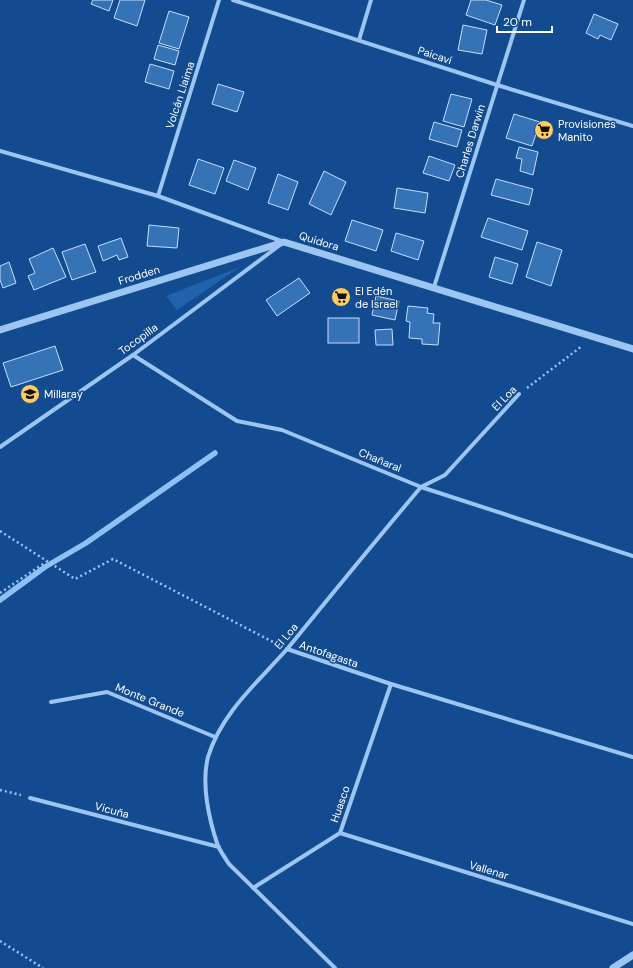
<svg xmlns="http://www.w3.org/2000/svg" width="633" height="968" font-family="'DM Sans',sans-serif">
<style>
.green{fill:#2063ac}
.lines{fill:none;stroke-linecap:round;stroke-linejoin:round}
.stream{stroke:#8ec0f5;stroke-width:5.5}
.building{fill:#3572b6;stroke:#c3dffd}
.path{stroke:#9cc5f2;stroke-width:2.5;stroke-dasharray:2 3;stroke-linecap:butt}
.minor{stroke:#9cc5f2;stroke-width:4}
.tertiary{stroke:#9cc5f2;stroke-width:7}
.labels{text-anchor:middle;stroke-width:3;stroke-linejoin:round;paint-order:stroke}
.street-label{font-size:11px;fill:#fff;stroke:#124b8f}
.poi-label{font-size:11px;fill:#fff;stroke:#124b8f;text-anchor:start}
</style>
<rect width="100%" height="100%" fill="#124b8f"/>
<path class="green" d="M240 267 177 310 166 296Z"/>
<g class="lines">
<path class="stream" d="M0 600 45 567 86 543 215 453"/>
</g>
<g class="building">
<path d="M93 0H113L109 11 91 4Z"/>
<path d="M120 0H145L137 26 114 18Z"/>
<path d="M471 0H486L502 5 495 25 466 15Z"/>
<path d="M169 11 189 17 179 49 159 43Z"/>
<path d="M594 14 618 24 611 40 600 35 598 39 586 33Z"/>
<path d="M463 25 487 30 482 54 458 50Z"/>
<path d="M158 45 179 51 175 65 154 59Z"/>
<path d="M150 64 174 71 169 89 145 82Z"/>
<path d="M218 84 244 92 237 112 212 104Z"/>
<path d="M451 94 472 99 464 127 443 121Z"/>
<path d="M514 114 540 122 532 146 506 138Z"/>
<path d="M434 122 462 130 457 147 429 139Z"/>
<path d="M519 147 538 152 533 175 520 171 522 159 516 158Z"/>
<path d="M429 156 455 165 449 181 423 173Z"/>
<path d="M198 159 224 168 215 194 189 185Z"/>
<path d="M234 160 256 168 248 190 226 181Z"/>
<path d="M324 171 346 182 331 215 309 204Z"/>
<path d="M278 174 298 182 288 210 268 203Z"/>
<path d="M496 179 533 189 529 205 491 195Z"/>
<path d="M397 188 428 193 425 213 394 208Z"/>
<path d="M488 218 528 231 522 250 481 237Z"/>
<path d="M352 220 383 230 376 251 345 241Z"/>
<path d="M149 225 179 228 177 248 147 246Z"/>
<path d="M396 233 424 241 418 260 391 251Z"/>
<path d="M121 238 128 257 119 260 117 255 103 261 98 246Z"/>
<path d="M537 242 562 250 551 286 526 277Z"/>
<path d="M85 244 96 272 72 280 62 252Z"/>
<path d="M53 248 66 277 34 290 28 276 35 273 29 259Z"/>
<path d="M495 257 518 264 512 284 489 277Z"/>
<path d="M9 262 16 283 3 288 0 280V266Z"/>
<path d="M299 278 310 293 277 316 266 300Z"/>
<path d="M376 296 399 301 395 320 372 315Z"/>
<path d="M408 306 428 308 427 313 434 314 433 323H440L438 345 422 344V339L409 338 410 322 406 321Z"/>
<rect x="328" y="318" width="31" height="25"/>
<path d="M392 329 393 345H376L375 330Z"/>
<path d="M55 346 63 370 11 387 3 363Z"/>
</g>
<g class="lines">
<g class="path">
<path d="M527 388 582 346"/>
<path d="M0 531 75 579 113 559 277 644"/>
<path d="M0 593 46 562"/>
<path d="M0 790 21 795"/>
<path d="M0 941 43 968"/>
</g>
<g class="minor">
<path d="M233 0 497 85 633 126"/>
<path d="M359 40 371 0"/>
<path d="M0 151 158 196 284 242"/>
<path d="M158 196 219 0"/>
<path d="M434 287 524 0"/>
<path d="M133 355 237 421 282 430 421 487 633 556"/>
<path d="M0 447 133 355 280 245"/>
<path d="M287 649 391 684 633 757"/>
<path d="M51 702 107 692 215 737"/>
<path d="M30 798 219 847"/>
<path d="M340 833 633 924"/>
<path d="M253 888 340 833 391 684"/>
<path d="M335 968 229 864C225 858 221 852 218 846 209 820 201 784 208 757 221 713 259 681 288 648 332 594 376 540 421 487L445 475 519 394"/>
</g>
<g class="tertiary">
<path d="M0 330 284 242 633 349"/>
<path d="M613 968 633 955"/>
</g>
</g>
<defs>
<symbol id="supermarket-disc" viewBox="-11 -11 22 22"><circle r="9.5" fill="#ffcc5d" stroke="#124b8f"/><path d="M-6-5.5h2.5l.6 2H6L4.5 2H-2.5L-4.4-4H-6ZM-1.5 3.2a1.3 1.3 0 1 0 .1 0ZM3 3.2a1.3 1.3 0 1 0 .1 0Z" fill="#111"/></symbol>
<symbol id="school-disc" viewBox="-11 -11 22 22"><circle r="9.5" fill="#ffcc5d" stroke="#124b8f"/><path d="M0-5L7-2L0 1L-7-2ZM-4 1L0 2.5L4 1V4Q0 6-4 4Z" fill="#111"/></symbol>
</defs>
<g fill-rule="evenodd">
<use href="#supermarket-disc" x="533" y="119" width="22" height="22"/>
<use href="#supermarket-disc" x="330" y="286" width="22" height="22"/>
<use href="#school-disc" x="19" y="383" width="22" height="22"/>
</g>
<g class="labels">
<g class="street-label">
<text transform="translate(435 55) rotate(18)" y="4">Paicaví</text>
<text transform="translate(180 95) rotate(-72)" y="4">Volcán Llaima</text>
<text transform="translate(470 141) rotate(-73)" y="4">Charles Darwin</text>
<text transform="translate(319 241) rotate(17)" y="4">Quidora</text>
<text transform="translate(139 275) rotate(-17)" y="4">Frodden</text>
<text transform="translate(138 339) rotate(-36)" y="4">Tocopilla</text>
<text transform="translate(504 398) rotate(-46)" y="4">El Loa</text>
<text transform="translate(380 460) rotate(22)" y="4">Chañaral</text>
<text transform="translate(286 636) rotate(-50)" y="4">El Loa</text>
<text transform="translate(329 654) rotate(19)" y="4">Antofagasta</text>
<text transform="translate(150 700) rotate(22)" y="4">Monte Grande</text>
<text transform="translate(340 804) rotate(-71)" y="4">Huasco</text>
<text transform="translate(112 810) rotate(15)" y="4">Vicuña</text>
<text transform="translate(489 870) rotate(17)" y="4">Vallenar</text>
</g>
<g class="poi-label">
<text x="558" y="128">Provisiones<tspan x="558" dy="13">Manito</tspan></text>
<text x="355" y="295">El Edén<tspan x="355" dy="13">de Israel</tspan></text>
<text x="44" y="398">Millaray</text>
</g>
</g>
<path d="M497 26v6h55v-6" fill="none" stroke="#ffffff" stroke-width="2"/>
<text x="503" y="26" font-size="12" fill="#ffffff" stroke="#124b8f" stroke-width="3" paint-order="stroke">20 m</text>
</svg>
